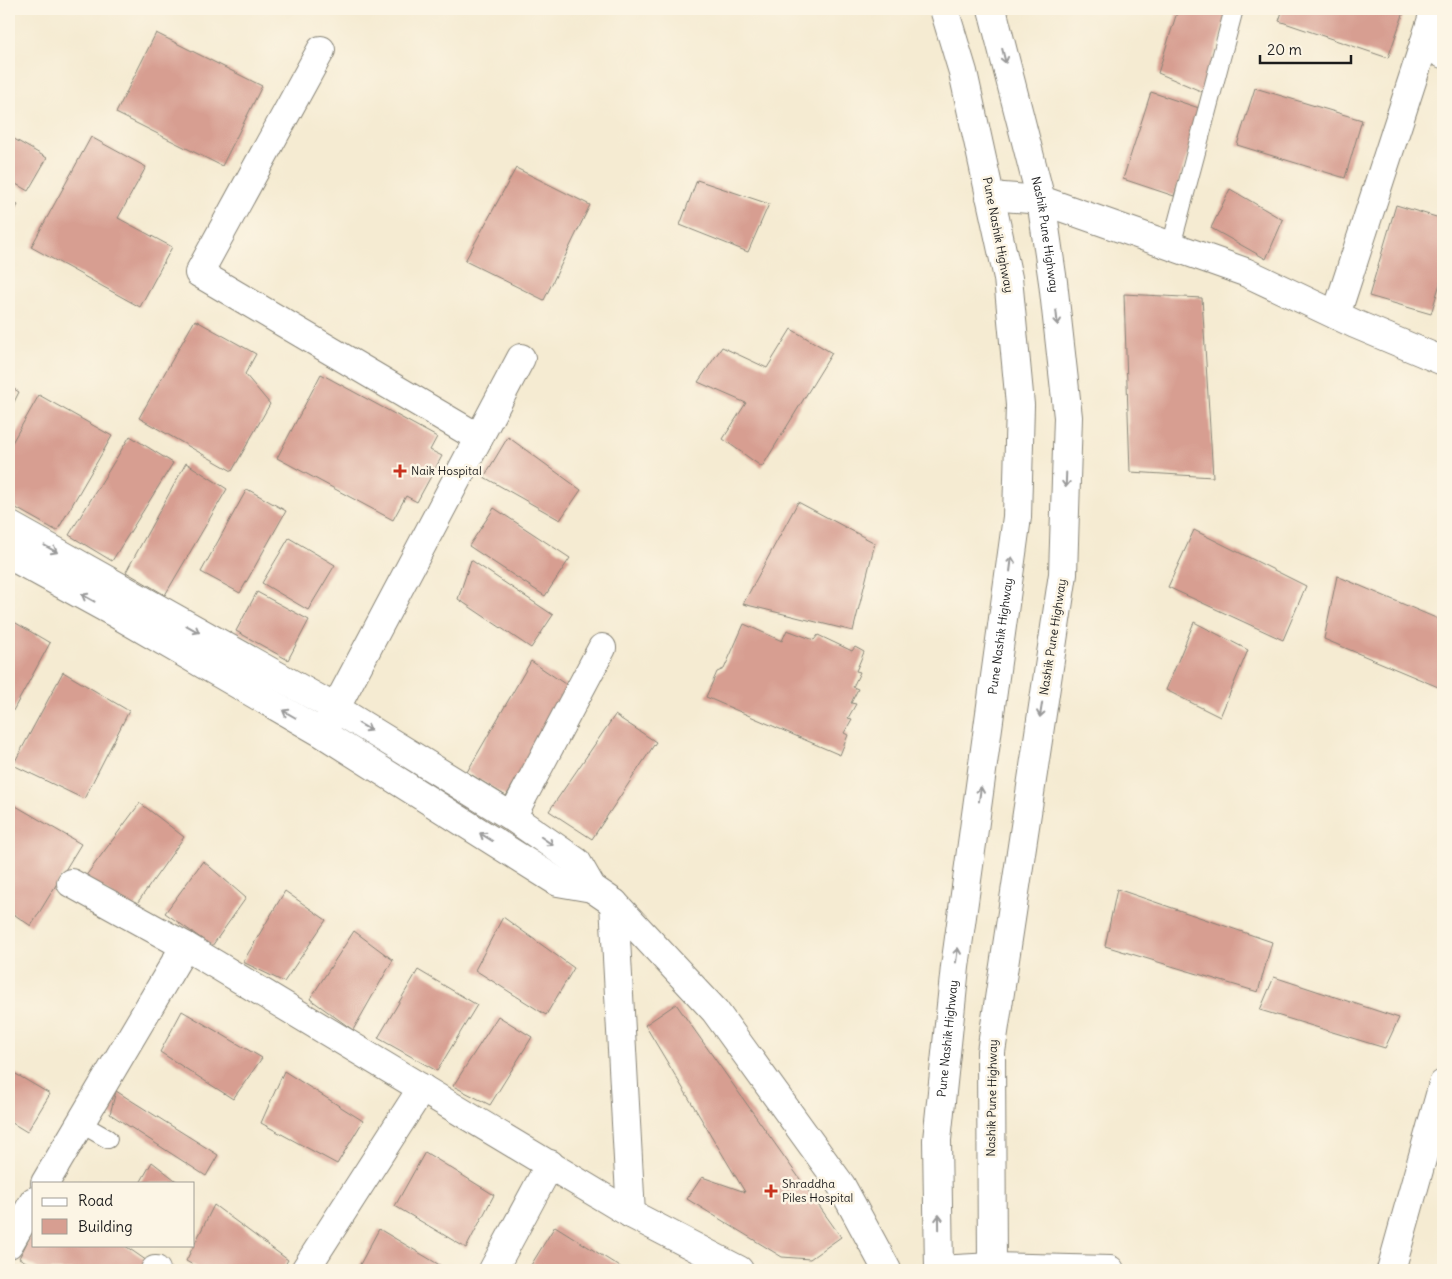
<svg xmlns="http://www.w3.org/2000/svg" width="1452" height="1279" font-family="Delius,sans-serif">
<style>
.building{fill:#d79e91}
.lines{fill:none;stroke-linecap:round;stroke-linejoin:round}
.lane-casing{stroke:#888477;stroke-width:20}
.street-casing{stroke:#888477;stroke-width:30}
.secondary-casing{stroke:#888477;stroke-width:30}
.highway-casing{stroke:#888477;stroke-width:30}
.lane{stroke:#fff;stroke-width:18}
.street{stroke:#fff;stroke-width:28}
.secondary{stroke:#fff;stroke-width:28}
.highway{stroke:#fff;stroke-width:28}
.oneway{stroke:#999}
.poi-dot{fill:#c8321e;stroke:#fcf5e5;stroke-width:2}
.labels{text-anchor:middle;stroke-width:5;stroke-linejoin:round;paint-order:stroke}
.street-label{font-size:12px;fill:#1c1c1c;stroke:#fcf5e5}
.poi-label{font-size:12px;fill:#1c1c1c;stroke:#fcf5e5;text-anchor:start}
</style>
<rect width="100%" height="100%" fill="#fcf5e5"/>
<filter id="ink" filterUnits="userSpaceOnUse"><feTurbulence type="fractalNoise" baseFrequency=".02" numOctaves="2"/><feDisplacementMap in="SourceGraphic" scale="10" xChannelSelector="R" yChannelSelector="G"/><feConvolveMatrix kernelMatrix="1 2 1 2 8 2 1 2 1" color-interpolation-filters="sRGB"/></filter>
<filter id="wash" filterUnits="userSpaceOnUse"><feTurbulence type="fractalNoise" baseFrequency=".0096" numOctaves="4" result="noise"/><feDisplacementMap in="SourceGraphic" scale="20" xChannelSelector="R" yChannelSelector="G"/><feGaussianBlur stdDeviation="1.12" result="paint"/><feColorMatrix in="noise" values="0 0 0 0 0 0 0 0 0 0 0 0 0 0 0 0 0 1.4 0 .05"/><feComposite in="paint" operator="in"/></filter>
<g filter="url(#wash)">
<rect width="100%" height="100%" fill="#f5ebd2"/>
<g id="blocks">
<g class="building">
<path d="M1178 9H1228L1203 92 1158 73Z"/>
<path d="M1283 9H1405L1388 58 1279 21Z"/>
<path d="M156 33 262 86 222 166 116 113Z"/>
<path d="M1255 88 1362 120 1345 178 1237 145Z"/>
<path d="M1151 92 1202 109 1174 196 1123 179Z"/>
<path d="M9 136 47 158 28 191 9 180Z"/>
<path d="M91 137 146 167 118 218 172 247 140 307 31 247Z"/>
<path d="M516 168 590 205 544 300 465 261Z"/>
<path d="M697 180 769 204 748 252 680 225Z"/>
<path d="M1230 189 1283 220 1266 259 1211 228Z"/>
<path d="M9 199 18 205 9 220Z"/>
<path d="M1396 205 1443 219V273L1431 314 1369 296Z"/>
<path d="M1124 294 1202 298 1213 477 1130 472Z"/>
<path d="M195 320 256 354 245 374 270 404 232 471 139 418Z"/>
<path d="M791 329 832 353 762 467 723 439 746 403 698 382 722 347 767 368Z"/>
<path d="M321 374 437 437 430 450 442 456 417 502 406 496 393 520 277 458Z"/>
<path d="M9 386 19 392 9 412Z"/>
<path d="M39 395 112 436 57 531 9 504V448Z"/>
<path d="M130 436 173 463 112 561 69 535Z"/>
<path d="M508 437 581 490 560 520 484 477Z"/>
<path d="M186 463 227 489 165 595 126 572Z"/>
<path d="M247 489 286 511 240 593 201 572Z"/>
<path d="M798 502 875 543 853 631 743 604Z"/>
<path d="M494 508 570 558 545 596 469 546Z"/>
<path d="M1194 530 1306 586 1283 640 1168 587Z"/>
<path d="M289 538 335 565 308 610 262 583Z"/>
<path d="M471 560 553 615 531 648 458 599Z"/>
<path d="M1337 576 1443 621V689L1324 639Z"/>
<path d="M257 592 309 620 288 660 236 631Z"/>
<path d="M9 619 50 643 9 718Z"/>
<path d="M1194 622 1248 650 1220 717 1166 690Z"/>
<path d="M744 624 782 641 787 630 814 640 818 635 852 651 855 647 864 652 856 671 860 672 853 687 858 689 851 703 856 704 848 718 852 719 844 733 848 735 840 755 706 697 717 672 724 669Z"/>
<path d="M531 661 571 688 506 796 467 772Z"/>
<path d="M63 672 129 711 84 799 13 765Z"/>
<path d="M615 715 656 742 592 839 549 811Z"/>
<path d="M9 802 81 844 31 926 9 911Z"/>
<path d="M140 803 184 837 133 909 85 877Z"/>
<path d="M203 861 246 898 212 946 165 913Z"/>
<path d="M1117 889 1272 942 1258 992 1105 946Z"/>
<path d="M285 891 326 920 284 982 243 962Z"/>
<path d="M503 917 574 968 546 1015 475 970Z"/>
<path d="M354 931 393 960 353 1030 310 999Z"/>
<path d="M418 970 477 1005 437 1071 378 1038Z"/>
<path d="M1274 977 1399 1018 1385 1048 1260 1010Z"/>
<path d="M676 1004 841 1237 810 1259 782 1257 687 1199 702 1177 745 1192 645 1025Z"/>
<path d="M182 1011 262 1058 233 1099 160 1052Z"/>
<path d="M498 1016 532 1037 490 1105 453 1086Z"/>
<path d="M9 1070 50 1094 27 1132 9 1121Z"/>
<path d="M284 1071 363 1121 337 1164 261 1123Z"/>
<path d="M116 1091 218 1155 206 1176 110 1114Z"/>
<path d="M425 1152 494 1195 466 1248 395 1206Z"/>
<path d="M152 1162 179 1183H140Z"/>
<path d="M214 1205 288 1260 282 1270H202L186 1261Z"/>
<path d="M555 1226 625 1270H528Z"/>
<path d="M34 1229V1245H124L150 1263 146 1270H40L19 1258Z"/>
<path d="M379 1229 448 1270H357Z"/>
</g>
</g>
</g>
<g filter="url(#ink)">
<use href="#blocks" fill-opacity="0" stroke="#888477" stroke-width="1"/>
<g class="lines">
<defs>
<g id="lane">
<path d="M1171 246 1234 9"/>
<path d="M80 1123 108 1139"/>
</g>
<g id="street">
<path d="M1424 44 1435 9"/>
<path d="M321 50 199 273 479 438"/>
<path d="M990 196 1041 200 1245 272 1355 324 1443 361"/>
<path d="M1336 315 1424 44 1443 54"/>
<path d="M324 730 521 358"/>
<path d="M512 817 602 648"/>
<path d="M71 883 185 946 631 1214 739 1270"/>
<path d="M614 903 631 1214"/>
<path d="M45 1183 185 946"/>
<path d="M9 1244 34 1201"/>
<path d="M155 1270H156"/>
<path d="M305 1270 422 1088"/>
<path d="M493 1270 550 1164"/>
<path d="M1391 1270 1443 1084"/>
</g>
<g id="secondary">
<path d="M9 525 335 708 512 817 577 862 592 888 614 903 715 1011 841 1185 887 1270"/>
<path d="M9 555 113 612 322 733 558 882 592 888"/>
<path d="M939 1270 992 1267 1110 1270"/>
</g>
<g id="highway">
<path id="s1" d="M992 9 1041 200 1053 282 1068 417 1063 574 991 1052 992 1270"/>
<path id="s2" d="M939 1270 937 1140 955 967 1017 517 1020 405 1008 278 963 72 944 9"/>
</g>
</defs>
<use href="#lane" class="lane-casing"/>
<use href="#street" class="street-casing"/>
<use href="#secondary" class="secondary-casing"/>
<use href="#highway" class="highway-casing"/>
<use href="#lane" class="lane"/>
<use href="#street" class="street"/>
<use href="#secondary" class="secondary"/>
<use href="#highway" class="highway"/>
</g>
<defs><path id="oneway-shaft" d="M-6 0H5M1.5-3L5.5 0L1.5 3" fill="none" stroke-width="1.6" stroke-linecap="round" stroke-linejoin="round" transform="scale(1.25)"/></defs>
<g class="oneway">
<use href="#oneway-shaft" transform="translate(1004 56) rotate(76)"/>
<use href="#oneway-shaft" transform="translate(1057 318) rotate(84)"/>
<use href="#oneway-shaft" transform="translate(1066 480) rotate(92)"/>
<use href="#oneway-shaft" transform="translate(51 549) rotate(29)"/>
<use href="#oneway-shaft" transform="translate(1011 564) rotate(-83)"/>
<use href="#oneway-shaft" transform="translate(88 598) rotate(-151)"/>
<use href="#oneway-shaft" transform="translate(193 629) rotate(29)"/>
<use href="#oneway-shaft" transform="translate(1041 710) rotate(99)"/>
<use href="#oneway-shaft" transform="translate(289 714) rotate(-150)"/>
<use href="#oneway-shaft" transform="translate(365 727) rotate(31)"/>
<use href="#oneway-shaft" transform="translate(980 794) rotate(-82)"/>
<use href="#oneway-shaft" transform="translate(486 837) rotate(-148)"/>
<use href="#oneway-shaft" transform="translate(547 841) rotate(35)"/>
<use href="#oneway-shaft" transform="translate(957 955) rotate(-82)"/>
<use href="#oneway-shaft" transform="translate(939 1222) rotate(-91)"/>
</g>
</g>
<g class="poi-dot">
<path d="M397.5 463.5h5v5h5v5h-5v5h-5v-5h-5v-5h5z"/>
<path d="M768.5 1183.5h5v5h5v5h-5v5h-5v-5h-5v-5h5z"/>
</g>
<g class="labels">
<g class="street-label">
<text transform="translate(998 235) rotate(79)" y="4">Pune Nashik Highway</text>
<text dy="4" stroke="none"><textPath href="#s1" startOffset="232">Nashik Pune Highway</textPath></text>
<text dy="4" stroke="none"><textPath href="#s2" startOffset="638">Pune Nashik Highway</textPath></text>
<text transform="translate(1053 637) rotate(-81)" y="4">Nashik Pune Highway</text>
<text dy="4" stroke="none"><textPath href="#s2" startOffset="232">Pune Nashik Highway</textPath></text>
<text transform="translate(992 1098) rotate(-89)" y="4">Nashik Pune Highway</text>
</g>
<g class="poi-label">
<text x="411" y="475">Naik Hospital</text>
<text x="782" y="1188">Shraddha<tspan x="782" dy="14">Piles Hospital</tspan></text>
</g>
</g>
<rect width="1452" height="1279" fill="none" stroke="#fcf5e5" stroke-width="30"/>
<rect x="32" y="1182" width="162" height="65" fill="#fcf5e5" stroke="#a29e95"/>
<rect x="42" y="1198" width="25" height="8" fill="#ffffff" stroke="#a29e95"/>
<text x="78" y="1206" font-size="15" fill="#1c1c1c">Road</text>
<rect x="42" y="1219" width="25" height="15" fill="#d79e91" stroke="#a29e95"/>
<text x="78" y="1232" font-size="15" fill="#1c1c1c">Building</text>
<path d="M1260 55v8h91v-8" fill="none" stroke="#1c1c1c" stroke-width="2.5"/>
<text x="1267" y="55" font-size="15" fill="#1c1c1c" stroke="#fcf5e5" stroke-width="4" paint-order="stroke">20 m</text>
</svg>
